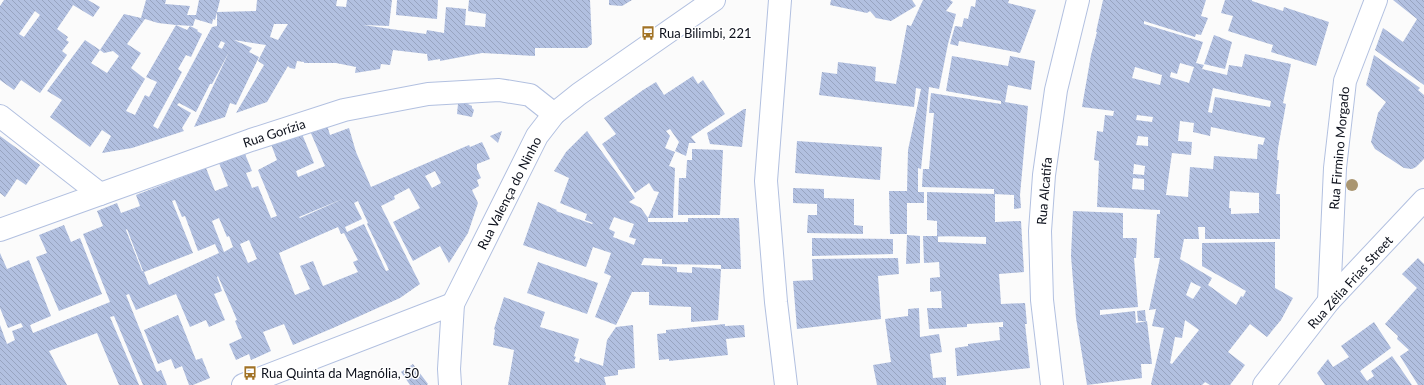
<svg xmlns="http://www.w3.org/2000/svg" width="1424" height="385" font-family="Lato,sans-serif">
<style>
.building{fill:url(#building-back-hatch);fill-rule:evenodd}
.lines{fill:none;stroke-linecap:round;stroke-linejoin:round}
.minor-casing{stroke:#b2c0e0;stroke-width:24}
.tertiary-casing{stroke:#b2c0e0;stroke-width:24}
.minor{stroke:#fff;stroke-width:22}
.tertiary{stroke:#fff;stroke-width:22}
.tree{fill:#aa9671}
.labels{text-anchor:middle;stroke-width:3;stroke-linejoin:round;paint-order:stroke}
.poi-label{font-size:13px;fill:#0c101b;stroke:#fff;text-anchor:start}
.street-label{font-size:13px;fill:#0c101b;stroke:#fff}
</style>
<defs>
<pattern id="building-back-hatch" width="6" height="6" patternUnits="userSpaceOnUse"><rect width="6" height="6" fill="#b2c0e0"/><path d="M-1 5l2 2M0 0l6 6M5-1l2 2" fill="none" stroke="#98a4c0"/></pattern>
</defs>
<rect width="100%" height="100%" fill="#fbfbfb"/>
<g class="building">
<path d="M4 0H88L100 7 93 17 73 5 72 7 57 29 68 37 66 40 69 42 62 51 67 55 40 93 21 80 14 90 0 80V6ZM35 11 40 15 24 37 19 34Z"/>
<path d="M146 0H166L165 4 190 6 187 15H196L199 0H220L217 12 256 11 257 0H337L336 6 346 7 347 0H392L389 26 363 25 426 34 427 30 444 33 446 7 466 9 465 25 485 27 486 14 468 11 469 0H590L592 44 587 48H535V56L482 53 440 61V59L428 61 427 54 393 50 390 65 381 64 380 69 355 73 356 67 336 63H304V62L297 61 295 69 290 68 288 66 267 102 236 113 264 65 258 61 266 45 234 40 252 48 249 52 259 57 236 105 230 103 225 117 194 127 229 52 212 84H210L196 112 179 103 177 105 191 113 182 128 184 131 132 148 102 153 111 136 102 130 90 147 50 117 62 100 47 91 85 40 100 50 91 63 107 73 119 56 113 51 104 53 100 50 124 14 141 18ZM217 12V26L212 27 158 129 153 126 182 72 178 69 186 55 191 57 202 34 197 31 198 30 190 26 187 30 176 25 193 26 195 19 212 24 213 19 215 20ZM145 19 158 23 176 25 146 77 157 82 149 97 145 95 135 115 126 111 145 79 131 68 141 53 127 44ZM274 24H288L278 40 270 37ZM221 41 225 43 222 49 218 47Z"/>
<path d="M397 0H438L437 19 396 15Z"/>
<path d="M609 0H632L622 6 609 5Z"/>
<path d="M831 0H912L916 6 891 21 876 18 870 11 867 13 830 5Z"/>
<path d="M923 0H950L953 2 946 11 956 14 948 44 939 89 929 87 921 169 918 168V192H924V203H907V234H890L889 191H907L908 150 921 89 916 88 914 107 819 95 822 72 837 74 838 62 876 67 875 81 896 84 907 25 911 26Z"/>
<path d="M976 0H1009L1008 3 1036 10 1020 53 959 41 958 46 950 44 955 26 962 27 964 18 968 19 971 6 975 7Z"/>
<path d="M1103 0H1206L1201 16 1208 18 1201 35 1196 34 1195 37 1144 21V24L1203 42 1196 63 1204 65 1202 69 1227 75 1229 65 1242 67 1245 54 1291 64 1283 103 1286 104 1278 148 1277 160H1279L1276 194H1280V239H1205V227H1198L1199 239H1184L1180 259 1212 278 1208 285 1236 305 1241 296 1243 297 1246 291 1202 266V243L1275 242V288L1293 298 1281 320 1267 337 1250 324 1228 352 1245 365 1230 385H1210L1205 382 1202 385H1152L1151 384 1164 328 1152 326 1156 309 1149 310 1160 258H1154L1157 214H1160V210L1097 207 1099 161 1094 160 1097 131 1103 132 1105 115 1113 116 1114 111 1082 107 1091 55 1097 32H1096ZM1180 63 1194 67 1189 83 1170 77 1171 72 1177 74ZM1135 67 1162 75 1160 85 1132 78ZM1213 88 1271 101 1270 107 1215 97 1212 113 1208 112ZM1137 115 1153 117 1152 122 1136 120ZM1180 121 1194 123 1193 132 1210 136 1211 127 1265 138 1263 145 1258 144 1257 159 1214 156 1213 169 1190 167 1188 197 1166 195 1172 153 1191 155 1192 142 1178 141ZM1138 136 1148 137V146L1136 145ZM1134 164 1145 166 1144 175 1133 174ZM1133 178 1144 179V190L1132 189ZM1230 191 1259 193V213L1231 214V208H1229ZM1191 282 1201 287 1193 299 1186 295ZM1185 320 1199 330 1172 364 1170 363 1175 337 1182 338Z"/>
<path d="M1225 0H1252V1L1283 11 1284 7 1329 22 1316 66 1271 52 1273 45 1228 31 1233 16 1221 13Z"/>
<path d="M1393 0H1424V85L1375 50 1383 28 1403 42 1417 19Z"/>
<path d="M1214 35 1232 42 1225 69 1204 64Z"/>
<path d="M1374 55 1420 88 1418 90 1424 95V159L1416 167 1412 169 1404 168 1375 149 1371 142 1378 113 1386 102 1366 85Z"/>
<path d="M952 56 1008 66 1010 56 1035 61 1031 90 1008 85 1005 102 1028 106 1020 195 1021 208 1014 209V195L994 194V189L922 187 923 169H929L934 113H929L931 93 1001 104V101L946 91Z"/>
<path d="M693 76 698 84 703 80 725 114 691 137 696 143H689L686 156 675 151 679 142 670 129 666 131 670 136 665 148 675 152 669 166 675 168 673 218H648L659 192 654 191 649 183 635 193 602 144 616 134 604 118 643 90 656 82 664 95Z"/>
<path d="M466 103 472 106V108L474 110 472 117 457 114 458 104Z"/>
<path d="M744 109H746L742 147 710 144 707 133Z"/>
<path d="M327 125 330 135 349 128 356 152 371 187 469 145 470 147 482 142 490 159 477 164V169L481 178 477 180 479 186 472 190 478 203 468 233 449 263 440 246 413 261 393 222 420 208 409 188 394 196 395 199 381 206 420 284 400 298 333 328 293 345 284 324 263 332 271 351 251 360 249 354 236 360 229 344 242 338 235 321 237 320 218 276 217 277 222 291 214 294 225 320 209 327 206 320 190 327 176 294 136 310 129 294 126 295 157 372 161 370 167 385H143L114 316 110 317 139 385H119L97 333 49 351 67 385H0V325L7 344 15 340 12 331 23 327 21 323 8 328 0 308V253L7 269 29 260 51 316 30 325 33 333 110 302 83 234 103 226 97 211 117 203 121 213 140 206 136 195 206 168 215 191 228 186 219 163 245 154 252 171 246 173 252 188 258 186 271 218 277 216 258 170 277 160 271 144 302 134 314 163 296 171 298 177 325 166 310 131ZM435 171 441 183 432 188 425 176ZM345 198 300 218 299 217ZM175 200 182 217 185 216 198 251 215 244 219 253 149 285 144 272 193 253 172 201ZM358 201 368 223 367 224 389 270 386 271 364 224 347 232 345 227 362 219 354 203ZM219 218 227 237 229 236 233 247 224 252 212 221ZM338 227 341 234 344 233 358 260 353 262 358 272 323 286 313 261 300 266 310 289 295 295 279 253ZM127 229 143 271H142L126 230ZM249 240 257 259 248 263 240 244Z"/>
<path d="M502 131 498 143 490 136Z"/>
<path d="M587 131 635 198 629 202 641 208 648 218V222H688V218H739L741 269H721L718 320 691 322V307L649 305V292H632L616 325 595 317 611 276 604 273 611 253 593 247 586 267 523 245 538 202 557 210 556 211 592 224 593 223 585 220 587 214 560 203 569 178 554 171 566 152ZM614 217 634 224 629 237 636 239 634 245 613 237 615 232 609 229ZM644 258 662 259V264L721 265V269L692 267V273L677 272V267L641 265Z"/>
<path d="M0 136 40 165 26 185 17 179 5 197 0 193Z"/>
<path d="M797 141 882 147 880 180 795 173Z"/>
<path d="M692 149 723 150 720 215H678L679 178H686L687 160H692Z"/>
<path d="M793 188 824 189V198L854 199V225L863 226V234L807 233 808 215H817V204L793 203Z"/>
<path d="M927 192 995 194V222L1021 221 1024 272 999 274 1001 304 1025 303 1027 324H1025L1030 368 957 376 955 348 968 346V344L1000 340 999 327H1003V322L967 324V327L929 329 927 308H942L941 291 930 292V278L940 277 939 262 924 263 923 236H938V242L986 244V237L937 236V221L927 220Z"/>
<path d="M1073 211 1123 213V238H1137L1136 258H1134L1138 307 1100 310V315L1135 311 1136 323 1147 321 1152 364H1141L1142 378 1087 385 1076 318 1071 256Z"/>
<path d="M64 225 71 242 80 238 102 294 59 311 36 257 47 253 39 235Z"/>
<path d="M907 235 920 236V263L906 264Z"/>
<path d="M812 238 893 239V254L812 256Z"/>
<path d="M898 258 899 274 878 276 881 319 797 329 793 281 813 280 812 259Z"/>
<path d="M1418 258 1424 264V385H1418L1400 356 1409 350 1397 339 1398 336 1385 324 1417 288 1402 274Z"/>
<path d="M538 262 598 283 587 314 527 293Z"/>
<path d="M504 297 545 312 540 327 579 339 574 356 576 357 574 361 579 363 580 358 603 366 607 340 616 327 633 325 635 368 618 370V375L604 377 606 385H508L514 350 493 345 495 330 494 329Z"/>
<path d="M919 308 920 337 939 334 942 352 930 354 933 378 946 377V385H877L873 365 891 362 885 319 908 316V309Z"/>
<path d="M1145 310 1146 321H1138L1137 311Z"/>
<path d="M178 315 196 360 202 358 210 378 193 385H189L182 366 175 369 171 359 158 364 144 330Z"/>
<path d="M1374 322 1391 348 1360 371 1367 381 1374 376 1371 371 1392 356 1412 385H1325L1317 373 1328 359 1333 367 1349 357 1341 346Z"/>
<path d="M725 324V326L744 325 745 337 726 339 728 355 669 361V359L659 360 657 334 666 333V330Z"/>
<path d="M413 364 428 384 427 385H410L401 372Z"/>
</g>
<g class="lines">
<defs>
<g id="minor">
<path d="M780 0 766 181 776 302 786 385"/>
<path d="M0 116 100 194"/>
<path d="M0 230 251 140 344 110 428 94 499 90 530 95 554 114"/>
<path d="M1329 301 1335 168 1345 81 1376 0"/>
<path d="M243 385 453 304 449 369 450 385"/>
<path d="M1052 385 1042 300 1040 231 1044 175 1056 90 1078 0"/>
<path d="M1264 385 1329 301 1424 200"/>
</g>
<path id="tertiary" d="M453 304 537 136 554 114 579 94 714 0"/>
</defs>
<use href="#minor" class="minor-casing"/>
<use href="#tertiary" class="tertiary-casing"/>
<use href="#minor" class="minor"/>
<use href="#tertiary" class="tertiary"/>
</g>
<circle class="tree" cx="1352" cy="185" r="6"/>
<defs>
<symbol id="bus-bare" viewBox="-9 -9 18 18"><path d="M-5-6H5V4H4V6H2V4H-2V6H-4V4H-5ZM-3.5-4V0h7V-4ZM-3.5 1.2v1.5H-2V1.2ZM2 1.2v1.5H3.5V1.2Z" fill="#a17225" stroke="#fff" stroke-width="2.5" paint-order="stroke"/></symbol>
</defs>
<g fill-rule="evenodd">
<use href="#bus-bare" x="638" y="23" width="20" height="20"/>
<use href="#bus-bare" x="240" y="363" width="20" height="20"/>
</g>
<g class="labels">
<g class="poi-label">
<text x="659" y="38">Rua Bilimbi, 221</text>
<text x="261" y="378">Rua Quinta da Magnólia, 50</text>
</g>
<g class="street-label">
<text transform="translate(274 133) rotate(-18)" y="5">Rua Gorízia</text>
<text transform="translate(1339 148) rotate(-85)" y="5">Rua Firmino Morgado</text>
<text transform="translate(1044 191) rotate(-85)" y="5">Rua Alcatifa</text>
<text transform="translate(509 193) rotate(-63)" y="5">Rua Valença do Ninho</text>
<text transform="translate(1350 282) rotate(-48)" y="5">Rua Zélia Frias Street</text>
</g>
</g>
</svg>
